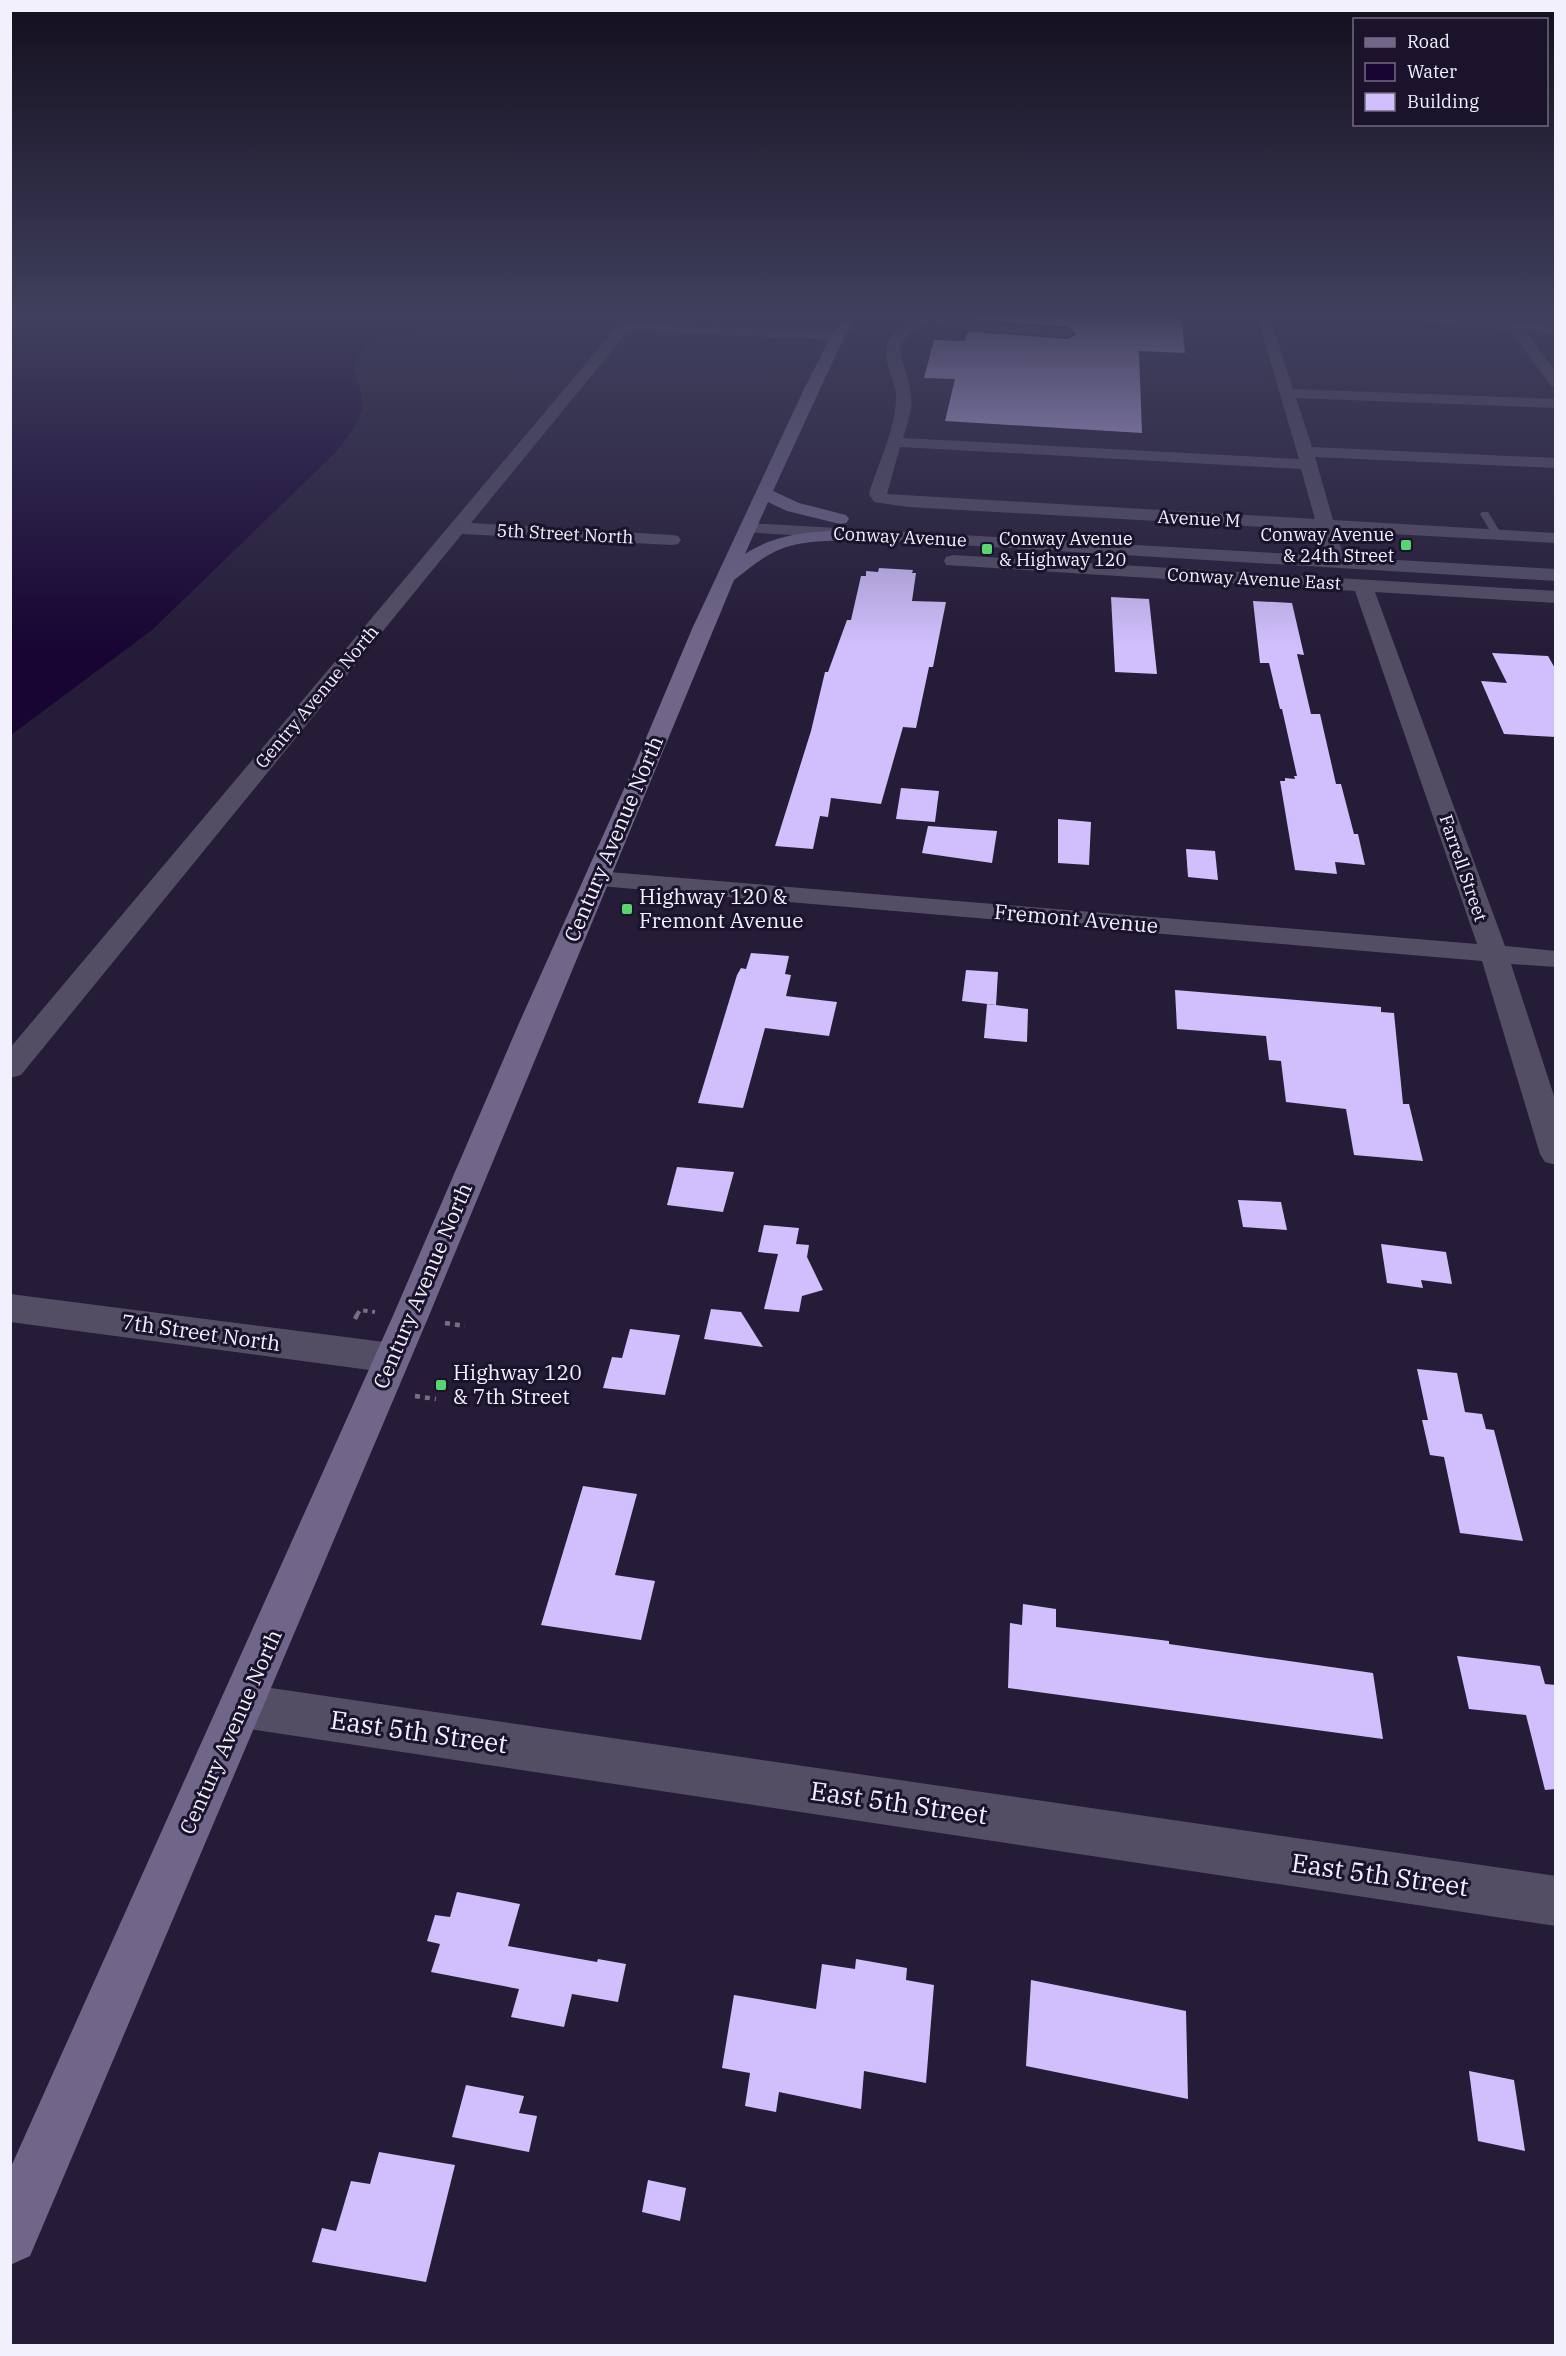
<svg xmlns="http://www.w3.org/2000/svg" width="1566" height="2356" font-family="'IBM Plex Serif',serif">
<style>
.water{fill:#180533}
.building{fill:#d0bffc}
.lines{fill:none;stroke-linecap:round;stroke-linejoin:round}
.path-far1{stroke:#766f85;stroke-width:4;stroke-dasharray:4.5 4.5;stroke-linecap:butt}
.path{stroke:#766f85;stroke-width:4.5;stroke-dasharray:5 5;stroke-linecap:butt}
.service{fill:#544e65;fill-rule:evenodd}
.minor{fill:#544e65;fill-rule:evenodd}
.tertiary{fill:#544e65;fill-rule:evenodd}
.secondary{fill:#70668a;fill-rule:evenodd}
.poi-dot{fill:#58d570;stroke:#1b132c;stroke-width:2}
.labels{text-anchor:middle;stroke-width:6;stroke-linejoin:round;paint-order:stroke}
.far-street-label{font-size:18px;fill:#f3f0fe;stroke:#1b132c}
.far-poi-label{font-size:18px;fill:#f3f0fe;stroke:#1b132c;text-anchor:end}
.street-label{font-size:21px;fill:#f3f0fe;stroke:#1b132c}
.poi-label{font-size:21px;fill:#f3f0fe;stroke:#1b132c;text-anchor:start}
.near-street-label{font-size:26px;fill:#f3f0fe;stroke:#1b132c}
</style>
<rect width="100%" height="100%" fill="#251c37"/>
<path class="water" d="M11 316H546L400 332C385 336 349 350 354 370 357 382 363 393 362 406 359 425 346 440 334 454L152 630 11 735Z"/>
<g class="building">
<path d="M979 316H1181L1185 353 1139 351 1142 433 945 421 955 379 924 378 934 340 965 341 967 333 975 332 1068 339 1077 334 1068 327 978 320Z"/>
<path d="M879 568 913 570 912 573H916L912 601 946 602 933 667H929L916 728 903 727 881 804 831 798 828 817 820 816 813 849 775 846 811 731 825 672H828L847 620H851L861 576H866V571L878 572Z"/>
<path d="M1111 597 1149 599 1157 674 1115 672Z"/>
<path d="M1253 601 1292 603 1304 655 1297 654 1311 714H1320L1336 784H1341L1354 834H1358L1365 865 1335 862 1337 874 1295 870 1280 781H1285V778L1295 779 1294 776H1297L1282 709H1280L1269 663H1260Z"/>
<path d="M1492 653 1548 656 1556 670V737L1504 734 1481 681 1507 683Z"/>
<path d="M901 788 939 791 935 822 896 819Z"/>
<path d="M1058 819 1091 822 1089 865 1058 863Z"/>
<path d="M928 826 997 831 992 863 922 853Z"/>
<path d="M1186 849 1215 851 1218 880 1188 877Z"/>
<path d="M751 953 789 956 785 974 791 975 786 996 837 1002 829 1036 765 1028 743 1108 698 1103 737 975 741 968 746 969Z"/>
<path d="M966 970 998 972 996 1005 962 1001Z"/>
<path d="M1175 990 1381 1007V1012L1394 1013 1403 1104H1409L1423 1161 1354 1155 1346 1109 1286 1102 1281 1061 1269 1060 1266 1036 1177 1029Z"/>
<path d="M987 1004 1028 1009 1027 1042 984 1038Z"/>
<path d="M677 1167 734 1172 723 1212 667 1205Z"/>
<path d="M1238 1200 1281 1202 1287 1230 1243 1227Z"/>
<path d="M764 1225 799 1228 796 1244 809 1245 807 1257 823 1290 802 1296 799 1312 764 1309 778 1254 758 1252Z"/>
<path d="M1381 1244 1446 1252 1452 1284 1421 1280 1423 1288 1387 1283Z"/>
<path d="M711 1309 741 1312 763 1347 704 1339Z"/>
<path d="M630 1329 680 1335 665 1395 603 1388 612 1357 622 1358Z"/>
<path d="M1417 1369 1457 1373 1465 1412 1482 1414 1486 1429 1494 1430 1523 1541 1460 1533 1444 1457 1430 1455 1422 1420H1428Z"/>
<path d="M583 1486 637 1494 615 1575 655 1581 641 1640 541 1625Z"/>
<path d="M1023 1604 1056 1609V1627L1169 1641V1644L1373 1673 1383 1739 1008 1688 1010 1623 1022 1625Z"/>
<path d="M1457 1656 1540 1666 1545 1684 1556 1685V1789L1545 1790 1526 1715 1469 1709Z"/>
<path d="M457 1892 520 1904 508 1946 597 1962 598 1959 626 1964 618 2002 572 1994 564 2027 511 2017 519 1989 431 1972 440 1944 427 1941 435 1915 450 1917Z"/>
<path d="M856 1959 907 1968 906 1980 934 1985 926 2083 864 2071 861 2109 779 2092 776 2112 745 2106 750 2073 722 2068 734 1995 816 2009 822 1964 855 1969Z"/>
<path d="M1031 1980 1186 2011 1188 2099 1026 2066Z"/>
<path d="M1469 2071 1514 2080 1525 2151 1478 2141Z"/>
<path d="M466 2085 524 2096 519 2113 537 2116 529 2152 452 2137Z"/>
<path d="M379 2152 455 2165 426 2282 312 2262 322 2228 336 2231 351 2181 370 2184Z"/>
<path d="M648 2180 686 2188 680 2221 642 2212Z"/>
</g>
<g class="lines">
<path class="path-far1" d="M357 1315 360 1310 375 1312"/>
<g class="path">
<path d="M355 1319 358 1313"/>
<path d="M445 1323 465 1326"/>
<path d="M415 1396 436 1399"/>
</g>
<g class="service">
<path d="M718 316H725L714 332H708Z"/>
<path d="M1482 512H1488L1502 535 1500 537H1494L1480 514Z"/>
</g>
<g class="minor">
<path d="M920 316H941L961 321 1068 329 1075 333 1068 337 960 329 930 321C880 348 907 354 911 396 913 409 907 425 903 438L1299 459 1257 316H1269L1293 389 1556 399V408L1296 398 1312 447 1556 458V468L1315 457 1333 520 1556 533V543L1336 531 1345 563 1343 567H1329L1327 563 1318 530 908 507 874 502 869 494C878 463 894 433 896 401 898 382 882 365 887 346 891 331 907 323 920 316ZM900 447 1301 469 1315 519 887 494Z"/>
<path d="M1394 316H1440L1556 326V334L1525 331 1556 372V387L1551 386 1510 330 1400 320Z"/>
<path d="M624 323 838 332 845 336 838 340 628 331 471 523 672 535 678 536 681 540 678 544 672 545 462 534 21 1075 10 1078V1048L619 324Z"/>
<path d="M953 555 1556 591V603L1375 592 1505 946 1556 951V967L1511 964 1556 1102V1165L1545 1162 1540 1154 1482 961 588 885 584 879 588 873 597 871 1477 944 1355 591 946 565 944 561 946 557Z"/>
<path d="M243 1684 1556 1876V1926L243 1728 227 1722 220 1706 227 1690Z"/>
</g>
<g class="tertiary">
<path d="M748 523 1556 569V581L742 532 739 528 742 524Z"/>
<path d="M10 1294 392 1343 405 1348 411 1358 405 1368 392 1373 10 1322Z"/>
</g>
<path class="secondary" d="M847 316H860L844 337 773 491 799 503 846 515 849 519 846 523 840 524 787 511 768 502 745 554C781 530 823 531 864 530L870 531 873 535 870 539 864 540C835 541 803 539 776 551 761 558 747 570 734 580L428 1318 30 2256 10 2265V2169L392 1318 520 1021 636 762 692 629 804 389 831 336Z"/>
</g>
<linearGradient id="sky" x2="0" y2="1"><stop stop-color="#140f1e"/><stop offset="0.49" stop-color="#40405e"/><stop offset="1" stop-color="#40405e" stop-opacity="0"/></linearGradient>
<rect width="1566" height="646" fill="url(#sky)"/>
<g class="poi-dot">
<rect x="1400" y="539" width="12" height="12" rx="3"/>
<rect x="981" y="543" width="12" height="12" rx="3"/>
<rect x="621" y="903" width="12" height="12" rx="3"/>
<rect x="435" y="1379" width="12" height="12" rx="3"/>
</g>
<g class="labels">
<g class="far-street-label">
<text transform="translate(1199 519) rotate(3)" y="6">Avenue M</text>
<text transform="translate(565 534) rotate(3)" y="6">5th Street North</text>
<text transform="translate(900 537) rotate(3)" y="6">Conway Avenue</text>
<text transform="translate(1254 579) rotate(3)" y="6">Conway Avenue East</text>
<text transform="translate(317 697) rotate(-50)" y="6">Gentry Avenue North</text>
<text transform="translate(1463 868) rotate(71)" y="6">Farrell Street</text>
</g>
<g class="far-poi-label">
<text x="1394" y="541">Conway Avenue<tspan x="1394" dy="21">&amp; 24th Street</tspan></text>
<text x="999" y="545" text-anchor="start">Conway Avenue<tspan x="999" dy="21">&amp; Highway 120</tspan></text>
</g>
<g class="street-label">
<text transform="translate(614 839) rotate(-67)" y="7">Century Avenue North</text>
<text transform="translate(1076 919) rotate(5)" y="7">Fremont Avenue</text>
<text transform="translate(423 1286) rotate(-67)" y="7">Century Avenue North</text>
<text transform="translate(201 1333) rotate(8)" y="7">7th Street North</text>
<text transform="translate(231 1732) rotate(-66)" y="7">Century Avenue North</text>
</g>
<g class="poi-label">
<text x="639" y="904">Highway 120 &amp;<tspan x="639" dy="24">Fremont Avenue</tspan></text>
<text x="453" y="1380">Highway 120<tspan x="453" dy="24">&amp; 7th Street</tspan></text>
</g>
<g class="near-street-label">
<text transform="translate(419 1732) rotate(8)" y="9">East 5th Street</text>
<text transform="translate(899 1803) rotate(8)" y="9">East 5th Street</text>
<text transform="translate(1380 1875) rotate(8)" y="9">East 5th Street</text>
</g>
</g>
<rect width="1566" height="2356" fill="none" stroke="#f3f0fe" stroke-width="24"/>
<rect x="1353" y="18" width="195" height="108" fill="#1b132c" stroke="#716b80" stroke-width="1.5"/>
<rect x="1365" y="38" width="30" height="9" fill="#70668a" stroke="#716b80" stroke-width="1.5"/>
<text x="1407" y="48" font-size="18" fill="#f3f0fe">Road</text>
<rect x="1365" y="63" width="30" height="18" fill="#180533" stroke="#716b80" stroke-width="1.5"/>
<text x="1407" y="78" font-size="18" fill="#f3f0fe">Water</text>
<rect x="1365" y="93" width="30" height="18" fill="#d0bffc" stroke="#716b80" stroke-width="1.5"/>
<text x="1407" y="108" font-size="18" fill="#f3f0fe">Building</text>
</svg>
